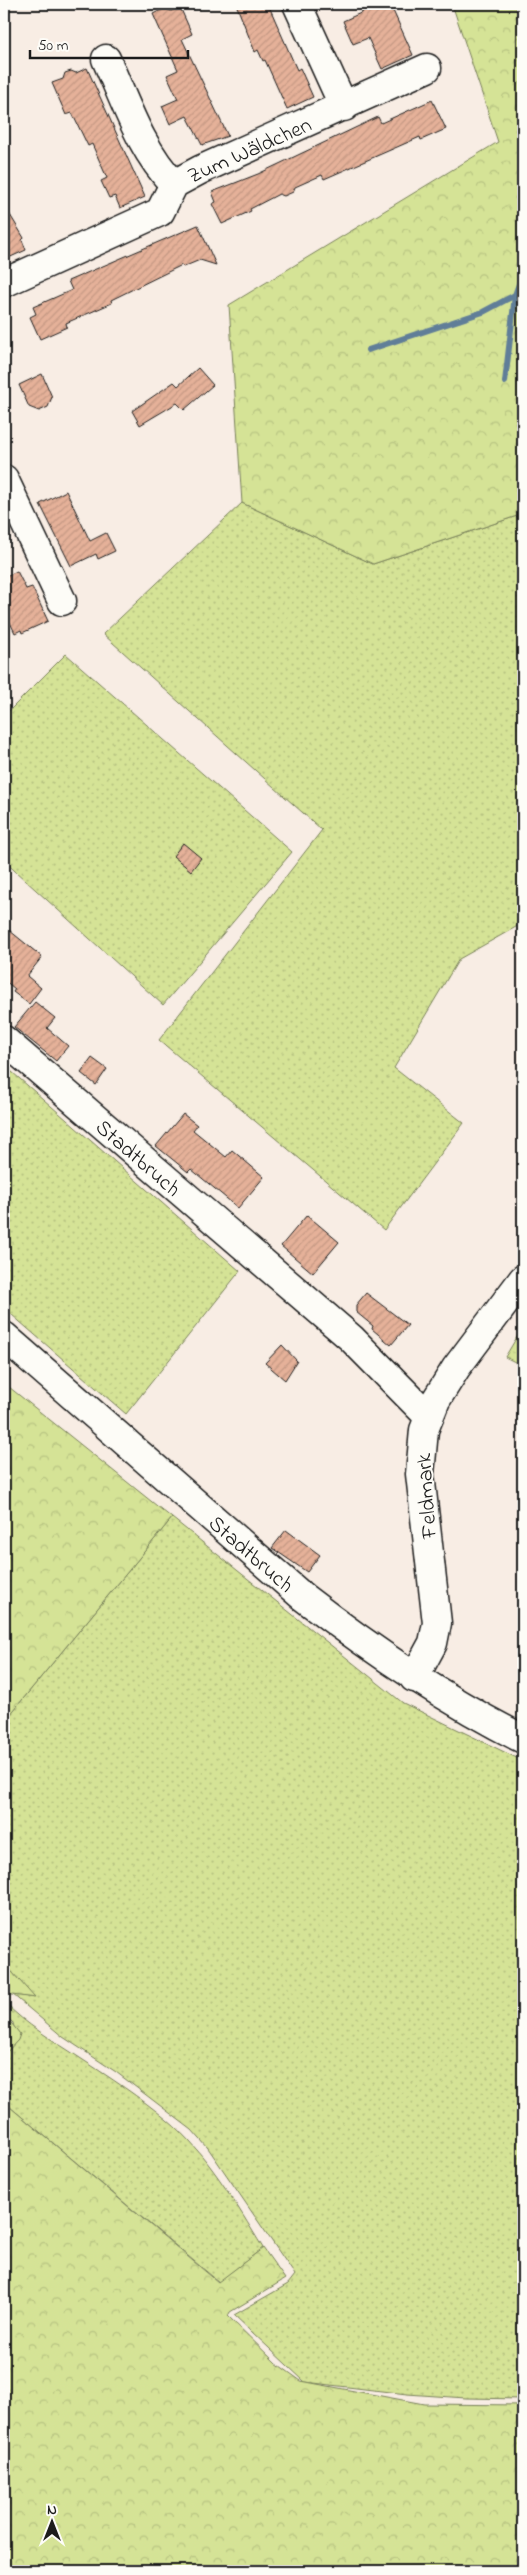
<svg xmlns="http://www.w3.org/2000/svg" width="527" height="2575" font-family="'Indie Flower',sans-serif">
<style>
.grass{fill:url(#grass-dots);stroke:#788059}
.forest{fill:url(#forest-crowns);stroke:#788059}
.garden{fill:#d5e396;stroke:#788059}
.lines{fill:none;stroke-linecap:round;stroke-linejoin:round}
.stream{stroke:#617e98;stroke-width:6}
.building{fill:url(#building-hatch);stroke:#1c1c1c}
.minor-casing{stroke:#1c1c1c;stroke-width:31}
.minor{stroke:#fdfcf7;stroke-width:28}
.labels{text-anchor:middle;stroke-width:4;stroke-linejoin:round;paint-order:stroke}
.street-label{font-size:22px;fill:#1c1c1c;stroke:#fdfcf7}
</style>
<defs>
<pattern id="grass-dots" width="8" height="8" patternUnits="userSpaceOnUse" patternTransform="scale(1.25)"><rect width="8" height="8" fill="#d5e396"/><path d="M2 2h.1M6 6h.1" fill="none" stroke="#b6c281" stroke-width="1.8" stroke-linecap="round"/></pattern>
<pattern id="forest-crowns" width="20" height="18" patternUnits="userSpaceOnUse" patternTransform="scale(1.25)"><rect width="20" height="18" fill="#d5e396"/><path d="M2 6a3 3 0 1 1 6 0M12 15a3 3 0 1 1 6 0" fill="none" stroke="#b6c281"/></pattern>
<pattern id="building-hatch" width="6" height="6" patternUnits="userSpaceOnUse" patternTransform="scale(1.25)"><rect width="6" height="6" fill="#e5b199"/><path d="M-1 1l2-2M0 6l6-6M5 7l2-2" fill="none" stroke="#c49883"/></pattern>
</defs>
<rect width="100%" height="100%" fill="#f8ede4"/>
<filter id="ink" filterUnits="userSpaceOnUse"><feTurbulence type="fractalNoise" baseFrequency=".02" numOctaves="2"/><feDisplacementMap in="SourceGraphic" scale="10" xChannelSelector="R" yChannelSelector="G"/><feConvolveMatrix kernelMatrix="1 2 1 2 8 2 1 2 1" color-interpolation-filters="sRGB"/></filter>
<g filter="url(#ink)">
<g class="grass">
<path d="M242 503 373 564 523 514V923L459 959 394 1068 464 1123 384 1230 159 1040 322 830 103 634Z"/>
<path d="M66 654 292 852 163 1005 4 861V716Z"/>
<path d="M4 1065 240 1271 126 1414 4 1308Z"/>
<path d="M523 1327V1366L505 1357Z"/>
<path d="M172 1518 403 1703 523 1761V2399L466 2398 407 2394 305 2382 234 2315 288 2284 295 2275 208 2148 192 2130 116 2072 63 2037 12 1994 34 1998 4 1963V1722Z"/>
<path d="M4 2002C26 2025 53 2040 80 2058 109 2077 140 2097 167 2120 207 2153 236 2204 263 2248L219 2282 4 2102V2055L17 2040 13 2023 4 2014Z"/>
</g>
<g class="forest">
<path d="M452 4H523V514L373 564 242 503 229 305 498 142Z"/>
<path d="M4 1383 172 1518 4 1722Z"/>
<path d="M4 1963 35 1998 4 1994Z"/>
<path d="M4 2102 218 2282 263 2248 285 2279 230 2312 228 2316 276 2363 301 2381 424 2404 523 2405V2571H4Z"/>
</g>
<path class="garden" d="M4 2014 20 2034 18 2040 4 2055Z"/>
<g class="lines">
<g class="stream">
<path d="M368 350 483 312 515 295 523 273"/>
<path d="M505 382 515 295"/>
<path d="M4 2567 21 2571"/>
</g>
</g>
<g class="building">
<path d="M236 4H268L297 70 300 68 313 97 287 109 265 60 263 61 258 50 255 52Z"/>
<path d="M359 4H390L413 55 382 69 368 38 353 44 343 21 363 12Z"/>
<path d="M180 7 192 34 182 39 228 136 202 145 187 116 170 124 162 106 178 99 167 75 178 70 153 14 165 8 171 11Z"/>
<path d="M87 68 145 197 120 208 115 196 109 198 101 181 107 178 92 144 88 146 72 113 66 115 52 83 63 79 65 73 71 71 76 73Z"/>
<path d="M432 100 446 129 421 140 420 137 324 179 322 175 295 187 293 192 284 196 279 194 250 209 251 211 222 224 212 204 216 202 212 192 258 174 378 117 381 123Z"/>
<path d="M4 205 24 238 22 240 26 250 4 260Z"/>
<path d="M198 225 216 265 200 260 183 267 182 265 111 300 112 303 66 323 67 327 40 339 30 317 36 314 33 307 72 290 68 281Z"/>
<path d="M198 368 213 385 184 410 177 403 140 425 132 411 174 382 178 386Z"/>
<path d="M42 374 52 397 48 407 39 411 29 407 19 385Z"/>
<path d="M66 491 90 541 106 533 115 551 98 559 96 554 71 566 40 504Z"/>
<path d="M17 571 26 589 32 587 48 621 22 633 21 630 15 633 4 610V577Z"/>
<path d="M183 843 201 858 191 871 173 856Z"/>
<path d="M4 926 42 957 27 976 41 988 29 1004 13 992 15 989 4 980Z"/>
<path d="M35 1002 55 1018 47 1028 68 1046 56 1061 14 1027Z"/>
<path d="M92 1058 107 1069 96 1085 81 1073Z"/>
<path d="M183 1114 197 1125 193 1130 226 1157 232 1150 264 1177 238 1208 191 1169 188 1172 156 1146Z"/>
<path d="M307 1215 339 1242 313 1273 281 1246Z"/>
<path d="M366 1293 408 1325 391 1345 372 1329 373 1326 356 1312V1305Z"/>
<path d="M282 1345 297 1361 285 1380 265 1363Z"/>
<path d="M286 1530 320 1555 307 1572 272 1548Z"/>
</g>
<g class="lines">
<defs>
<g id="minor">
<path d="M297 4 344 107"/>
<path d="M106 59C125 101 141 151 174 184"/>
<path d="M4 283 160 212 174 184 200 170 427 68"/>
<path d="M4 479 62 601"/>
<path d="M4 1040 351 1338 429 1417"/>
<path d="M4 1336 303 1597C373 1651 445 1700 523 1739"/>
<path d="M414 1678 433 1643 437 1623 420 1474 424 1430 436 1400 456 1368 523 1279"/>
</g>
</defs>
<use href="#minor" class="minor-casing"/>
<use href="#minor" class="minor"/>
</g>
</g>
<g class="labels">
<g class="street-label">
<text transform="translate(249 149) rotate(-24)" y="8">Zum Wäldchen</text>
<text transform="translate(139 1157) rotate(41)" y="8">Stadtbruch</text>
<text transform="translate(425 1496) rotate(-94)" y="8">Feldmark</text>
<text transform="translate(252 1553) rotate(41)" y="8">Stadtbruch</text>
</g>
</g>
<rect width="527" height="2575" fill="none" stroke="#fdfcf7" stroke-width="20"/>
<rect x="10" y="10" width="507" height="2555" fill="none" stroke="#1c1c1c" stroke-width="2" filter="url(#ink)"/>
<g transform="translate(52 2522)" stroke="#fdfcf7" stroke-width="4" paint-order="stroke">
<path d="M0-4L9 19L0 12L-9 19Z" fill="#1c1c1c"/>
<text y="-8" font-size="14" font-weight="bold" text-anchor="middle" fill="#1c1c1c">N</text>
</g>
<path d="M30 50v8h158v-8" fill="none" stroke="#1c1c1c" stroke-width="2.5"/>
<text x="38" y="50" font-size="15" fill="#1c1c1c" stroke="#fdfcf7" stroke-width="4" paint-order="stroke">50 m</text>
</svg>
